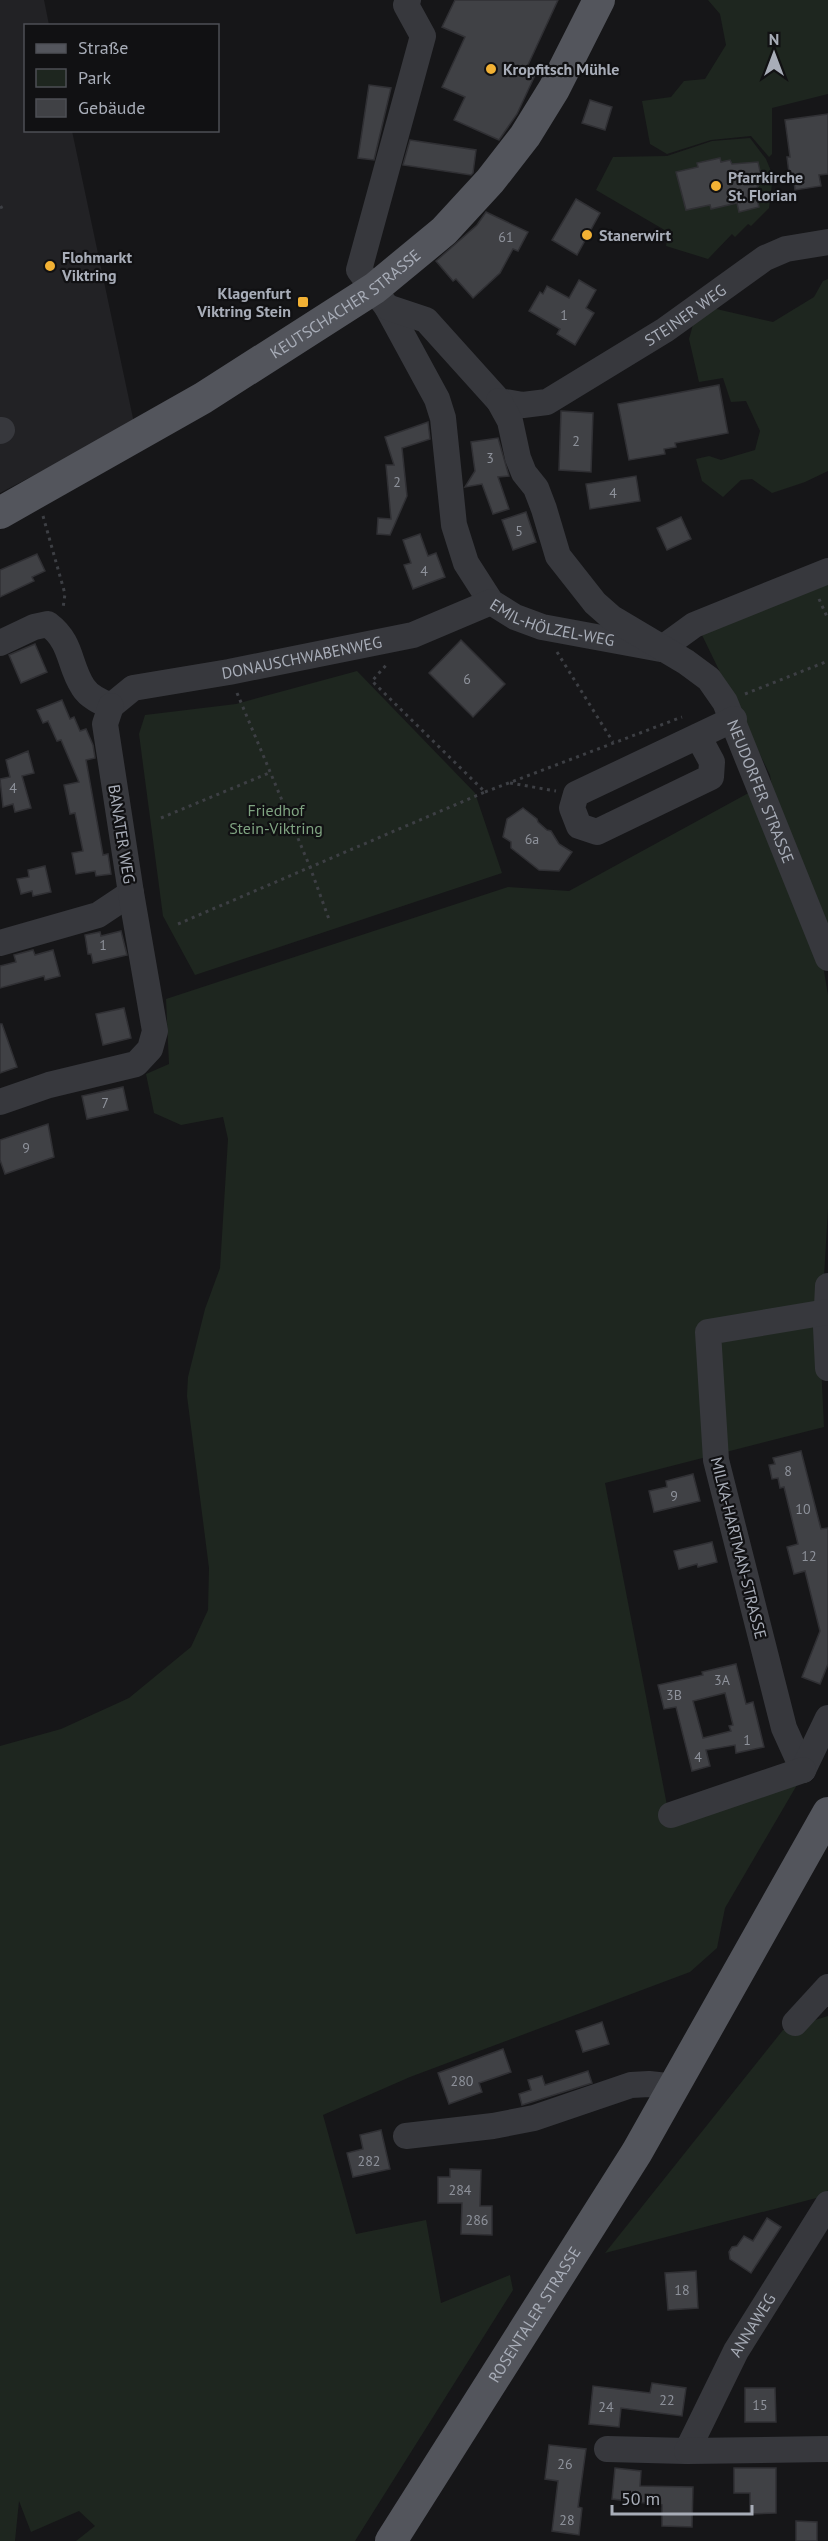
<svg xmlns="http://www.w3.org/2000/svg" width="828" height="2541" font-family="'PT Sans',sans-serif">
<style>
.built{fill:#222225}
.green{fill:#1e261f}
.building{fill:#404145;stroke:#303034;stroke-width:1.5;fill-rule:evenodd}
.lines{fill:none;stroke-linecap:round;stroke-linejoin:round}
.path{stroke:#3d3f44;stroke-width:3;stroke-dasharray:3 4.5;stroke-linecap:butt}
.minor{stroke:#37383d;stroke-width:26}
.major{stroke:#53555c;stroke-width:32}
.poi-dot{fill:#f2b134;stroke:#111113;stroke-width:2}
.labels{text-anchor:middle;stroke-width:4.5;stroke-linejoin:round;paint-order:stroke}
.number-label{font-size:14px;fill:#8e929b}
.poi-label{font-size:16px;font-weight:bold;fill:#a8adb8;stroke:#111113;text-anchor:start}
.street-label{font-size:16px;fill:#a8adb8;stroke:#111113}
.park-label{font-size:16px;fill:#7fa381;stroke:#111113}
</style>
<rect width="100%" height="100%" fill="#161618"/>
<path class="built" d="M0 0H44L49 25 26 26V130L72 131 134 423 0 493Z"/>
<g class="green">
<path d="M708 0H828V94L772 108V154L769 157 751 136 711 140 667 154 650 144 642 101 671 97 684 81 705 79 726 45 720 14Z"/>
<path d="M750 138 766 159 773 176 769 208 751 226 748 224 735 237 732 234 708 259 666 246 668 232 596 190 613 157 667 156 712 141Z"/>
<path d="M828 279V471L805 482 772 493 752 479 741 480 723 497 702 481 696 459 709 456 721 460 755 450 760 431 746 401 731 402 723 378 699 382 689 339 694 321 712 308 773 322 814 297 823 281Z"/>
<path d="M828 582V927L773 792 770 775 701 633Z"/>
<path d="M357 671 475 793 502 873 195 975 163 916 139 734 145 715 236 704Z"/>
<path d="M754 790 823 965 828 995V1209L820 1344 824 1427 605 1483 670 1821 801 1778 725 1908 717 1948 690 1972 410 2077 323 2115 356 2234 426 2220 441 2303 510 2275 513 2290 355 2541H76L95 2526 79 2511 31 2532 19 2501 15 2541H0V1746L61 1729 129 1698 191 1647 208 1610 209 1568 187 1396 188 1377 205 1309 220 1268 228 1139 223 1117 181 1125 154 1113 146 1074 169 1064 166 999 508 887 569 891Z"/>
<path d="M828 2016V2190L824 2196 605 2253 783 2030Z"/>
</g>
<g class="building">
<path d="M455 0H558L527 67 537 71 517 114 499 140 454 120 465 97 442 87 465 37 442 27Z"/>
<path d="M369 85 391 88 374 160 358 158Z"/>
<path d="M590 100 612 107 605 130 582 123Z"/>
<path d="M828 114V174L819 175 821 186 795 190 793 173H789L787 157H790L785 120Z"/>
<path d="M410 140 476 150 473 173 471 175 403 165Z"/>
<path d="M720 158 721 162 730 160 732 164 758 162 762 180 755 191 759 207 739 212 737 203 711 209 710 205 686 210 676 172 698 167 697 163Z"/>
<path d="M576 199 600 213 577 255 552 240Z"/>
<path d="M486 212 528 232 518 251 513 249 500 273 473 298 456 279 453 281 436 261 477 225Z"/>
<path d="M579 280 596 290 586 308 594 313 575 345 557 334 560 329 529 311 540 292 543 294 547 286 569 298Z"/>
<path d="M719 385 728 433 675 443 676 447 664 449 665 454 629 460 618 404Z"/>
<path d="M561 411 593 413 591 472 559 470Z"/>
<path d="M428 422 430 439 402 448 407 496 390 535 377 534 378 518 391 519 386 465H394L385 437Z"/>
<path d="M498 438 509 476 498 477 509 509 493 514 482 484 465 487 475 471 471 442Z"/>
<path d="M636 476 640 501 590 509 586 484Z"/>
<path d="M526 512 536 542 513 550 502 520Z"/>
<path d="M681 517 691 539 667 550 657 528Z"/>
<path d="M420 534 428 556 436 553 445 577 413 589 404 565 411 563 403 540Z"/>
<path d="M37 554 45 571 32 577 34 581 0 597V570Z"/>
<path d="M461 640 505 684 473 717 429 673Z"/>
<path d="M35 644 47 672 21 683 9 655Z"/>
<path d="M62 700 70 719 74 717 80 731 86 729 93 745 95 758 86 760 103 855 108 854 111 874 96 876 95 871 76 874 72 853 83 851 75 813 70 814 64 785 79 782 61 740 57 741 48 721 43 723 37 710Z"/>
<path d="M28 751 34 773 22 776 31 808 15 812 13 804 3 807 0 779 10 777 6 760Z"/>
<path d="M523 808 537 819 538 822 547 830 551 831 559 844 572 852 559 871 539 870 511 848V842L503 837 507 819Z"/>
<path d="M45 866 51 892 33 896 32 891 21 894 17 879 29 877 28 870Z"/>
<path d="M121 931 127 955 93 963 91 954H88L85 935 100 932 101 936Z"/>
<path d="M33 950 35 955 53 950 60 976 45 980 44 976 0 988V966L16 962 14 955Z"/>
<path d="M124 1008 131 1038 103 1045 96 1014Z"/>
<path d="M0 1024H2L17 1067 0 1073Z"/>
<path d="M123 1087 128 1110 87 1119 82 1096Z"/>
<path d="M48 1124 54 1157 5 1174 0 1160V1140Z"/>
<path d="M801 1451 821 1529 828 1528V1664L820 1684 802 1677 820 1631 805 1571 794 1574 787 1547 798 1544 784 1487 780 1488 778 1478 772 1479 769 1465 775 1464 773 1458Z"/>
<path d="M693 1474 700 1501 654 1512 649 1491 667 1487 666 1481Z"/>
<path d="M712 1542 717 1562 698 1567 697 1564 679 1569 674 1551Z"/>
<path d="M736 1664 746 1704 753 1702 764 1747 736 1753 735 1745 706 1750 710 1766 692 1771 676 1707 664 1709 658 1685 703 1675 702 1672ZM725 1693 733 1725 729 1726 731 1731 703 1738 693 1701Z"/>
<path d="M602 2022 609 2044 583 2052 576 2031Z"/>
<path d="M503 2049 511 2072 479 2083 482 2092 449 2104 438 2073Z"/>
<path d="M588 2071 592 2083 522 2105 519 2094 531 2090 528 2080 542 2076 545 2085Z"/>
<path d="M381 2130 390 2169 353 2177 347 2153 363 2149 360 2135Z"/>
<path d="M450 2169 481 2170 480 2206H492V2235L461 2234 462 2203H438V2177H450Z"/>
<path d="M767 2218 781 2227 751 2273 730 2259 729 2252 732 2247 737 2246 744 2236 753 2241Z"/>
<path d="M696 2271 698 2308 668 2310 665 2273Z"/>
<path d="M652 2383 686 2388 682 2416 621 2408 619 2427 589 2424 593 2386 650 2393Z"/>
<path d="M745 2388H775L776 2422H745Z"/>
<path d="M549 2445 586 2449 578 2507 582 2508 579 2535 552 2531 558 2481 545 2479Z"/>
<path d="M615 2468 641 2471 640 2486 693 2487 692 2527 662 2526V2505L612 2499Z"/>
<path d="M734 2468H776V2513L750 2514V2493H734Z"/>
<path d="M796 2521 817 2522V2541H796Z"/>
</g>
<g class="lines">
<g class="path">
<path d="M0 208 4 206"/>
<path d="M43 516 65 594 63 608"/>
<path d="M819 599 828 619"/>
<path d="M557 652 613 742"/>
<path d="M237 693 310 867 330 922"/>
<path d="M745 694 828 661"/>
<path d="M510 783 556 791"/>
<path d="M485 792 682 717"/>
<path d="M161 818 269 773"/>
<path d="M178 924 485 792 372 681 388 663"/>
</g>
<g class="minor">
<path id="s1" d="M408 0 406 5 423 36 359 270 387 307 437 399 443 418 454 525 466 563 491 602 515 617 542 627 661 649 694 625 828 571"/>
<path id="s2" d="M387 307 426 320 499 401 523 405 547 402 665 330 765 258 786 249 828 242"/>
<path id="s3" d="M499 401 510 421 518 458 524 473 536 488 544 509 558 556 595 603 612 618 686 662 709 679 725 702 828 958"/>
<path d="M0 431 2 430"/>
<path d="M0 643 34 627 48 624C73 643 68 664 83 687 89 697 101 702 111 706"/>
<path id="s4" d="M111 706 133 688 229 672 413 635 491 602"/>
<path d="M698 736 712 762 711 777 597 832 579 826 572 808 576 794 734 719"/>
<path d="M0 943 98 915 131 893 105 724 111 706"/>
<path d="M0 1102 49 1085 136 1064 150 1049 155 1031 131 893"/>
<path d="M828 1286 826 1327 828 1368"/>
<path d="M803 1770 784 1728 716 1460 708 1332 827 1312"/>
<path d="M803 1770 828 1718"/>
<path d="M671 1815 803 1770"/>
<path d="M795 2023 828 1987"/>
<path d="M406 2136 493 2126 534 2118 631 2085 649 2084 676 2087"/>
<path id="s5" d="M607 2449 687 2451 736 2351 828 2204"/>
<path d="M687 2451 828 2449"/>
</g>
<g class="major">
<path id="s6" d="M0 513 203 398 375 288 444 231 490 181 525 136 554 89 599 0"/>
<path id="s7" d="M391 2541 637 2152 828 1813"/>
</g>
</g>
<g class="poi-dot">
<circle cx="491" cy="69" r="6"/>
<circle cx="716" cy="186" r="6"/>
<circle cx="587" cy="235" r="6"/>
<circle cx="50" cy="266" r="6"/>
<rect x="297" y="296" width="12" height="12" rx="3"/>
</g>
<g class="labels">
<g class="number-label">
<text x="506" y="242">61</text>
<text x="564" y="320">1</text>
<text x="576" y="446">2</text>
<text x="490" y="463">3</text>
<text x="397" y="487">2</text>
<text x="613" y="498">4</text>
<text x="519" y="536">5</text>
<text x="424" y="576">4</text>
<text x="467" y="684">6</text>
<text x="13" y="793">4</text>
<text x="532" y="844">6a</text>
<text x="103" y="950">1</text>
<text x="105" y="1108">7</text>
<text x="26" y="1153">9</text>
<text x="788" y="1476">8</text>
<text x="674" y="1501">9</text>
<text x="803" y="1514">10</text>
<text x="809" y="1561">12</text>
<text x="722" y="1685">3A</text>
<text x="674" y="1700">3B</text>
<text x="747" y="1745">1</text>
<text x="698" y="1762">4</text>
<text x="462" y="2086">280</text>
<text x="369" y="2166">282</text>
<text x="460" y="2195">284</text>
<text x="477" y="2225">286</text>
<text x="682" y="2295">18</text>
<text x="667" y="2405">22</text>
<text x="760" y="2410">15</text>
<text x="606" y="2412">24</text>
<text x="565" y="2469">26</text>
<text x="567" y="2525">28</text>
</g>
<g class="poi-label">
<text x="503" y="75">Kropfitsch Mühle</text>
<text x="728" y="183">Pfarrkirche<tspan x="728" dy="18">St. Florian</tspan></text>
<text x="599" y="241">Stanerwirt</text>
<text x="62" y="263">Flohmarkt<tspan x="62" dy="18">Viktring</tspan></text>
<text x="291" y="299" text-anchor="end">Klagenfurt<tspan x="291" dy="18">Viktring Stein</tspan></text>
</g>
<g class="street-label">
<text dy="6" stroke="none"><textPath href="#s6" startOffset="404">KEUTSCHACHER STRASSE</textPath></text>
<text dy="6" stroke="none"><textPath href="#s2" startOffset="362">STEINER WEG</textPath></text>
<text dy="6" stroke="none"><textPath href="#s1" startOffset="714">EMIL-HÖLZEL-WEG</textPath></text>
<text dy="6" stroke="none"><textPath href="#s4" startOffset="200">DONAUSCHWABENWEG</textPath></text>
<text dy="6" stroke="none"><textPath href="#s3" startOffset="489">NEUDORFER STRASSE</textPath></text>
<text transform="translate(122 834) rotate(81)" y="6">BANATER WEG</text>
<text transform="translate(739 1548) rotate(76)" y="6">MILKA-HARTMAN-STRASSE</text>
<text dy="6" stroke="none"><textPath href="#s7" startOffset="268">ROSENTALER STRASSE</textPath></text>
<text dy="6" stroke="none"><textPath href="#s5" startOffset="222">ANNAWEG</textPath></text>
</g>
<g class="park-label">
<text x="276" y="816">Friedhof<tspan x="276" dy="18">Stein-Viktring</tspan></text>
</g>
</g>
<rect x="24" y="24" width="195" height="108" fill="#111113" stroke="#4d4f55" stroke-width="1.5"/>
<rect x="36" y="44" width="30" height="9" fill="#53555c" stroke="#4d4f55" stroke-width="1.5"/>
<text x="78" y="54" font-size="18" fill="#a8adb8">Straße</text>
<rect x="36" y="69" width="30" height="18" fill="#1e261f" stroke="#4d4f55" stroke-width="1.5"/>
<text x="78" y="84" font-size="18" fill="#a8adb8">Park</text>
<rect x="36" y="99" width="30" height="18" fill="#404145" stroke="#4d4f55" stroke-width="1.5"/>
<text x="78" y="114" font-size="18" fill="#a8adb8">Gebäude</text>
<g transform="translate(774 54)" stroke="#111113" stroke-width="4.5" paint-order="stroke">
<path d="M0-4.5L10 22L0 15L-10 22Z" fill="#a8adb8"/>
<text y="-9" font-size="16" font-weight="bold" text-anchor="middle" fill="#a8adb8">N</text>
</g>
<path d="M612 2505v9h140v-9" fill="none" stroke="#a8adb8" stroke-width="3"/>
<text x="621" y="2505" font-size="18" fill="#a8adb8" stroke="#111113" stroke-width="4.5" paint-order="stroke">50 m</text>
</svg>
